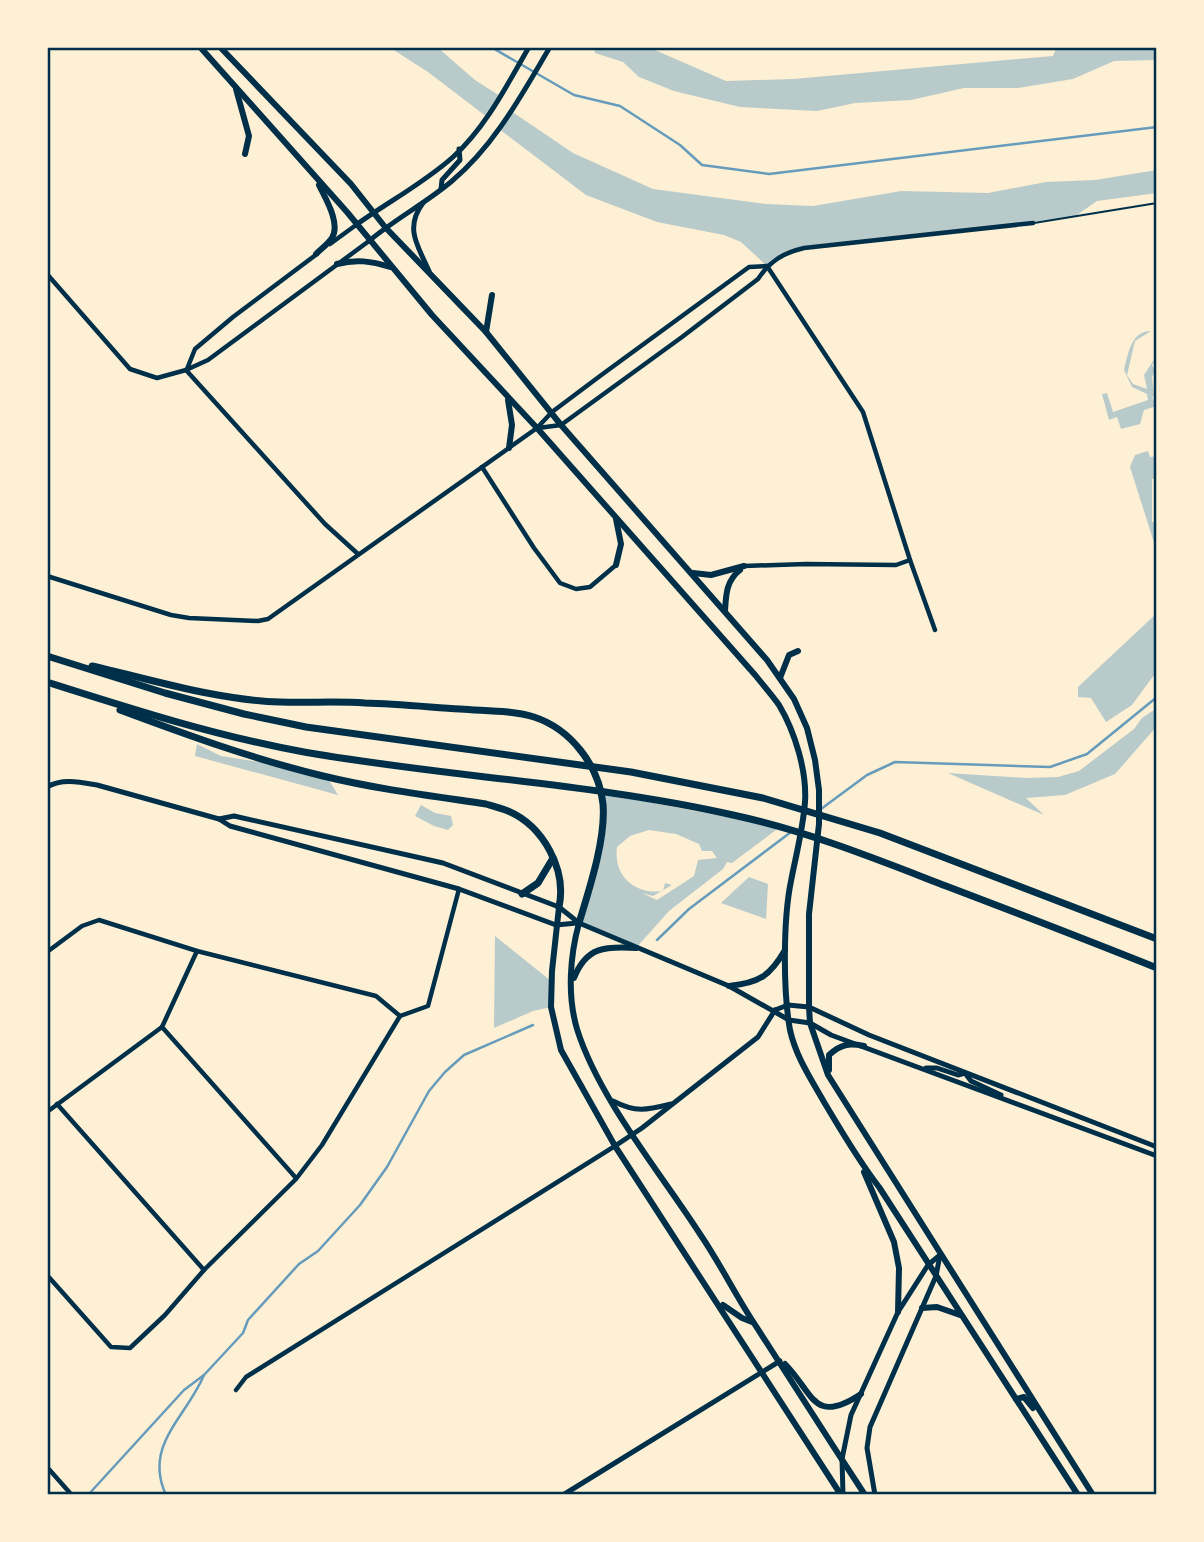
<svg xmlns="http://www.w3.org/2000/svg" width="1204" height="1542" font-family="'Varela Round',sans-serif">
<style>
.green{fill:#b9caca;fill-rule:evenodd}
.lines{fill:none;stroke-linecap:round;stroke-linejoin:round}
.stream{stroke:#669bbc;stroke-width:2.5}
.service{stroke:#003049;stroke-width:2}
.minor{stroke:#003049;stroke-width:4.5}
.tertiary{stroke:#003049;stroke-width:5}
.secondary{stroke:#003049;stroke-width:5}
.primary{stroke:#003049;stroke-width:6}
.motorway{stroke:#003049;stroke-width:7}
.neatline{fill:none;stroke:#003049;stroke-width:2.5}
</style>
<rect width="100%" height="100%" fill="#fdf0d5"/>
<g class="green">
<path d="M389 47H437L475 80 500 96 487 117 428 72Z"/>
<path d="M594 47H648L726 81 793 79 1053 56 1057 47H1115L1116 49 1157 47V60L1114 61 1073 79 1018 88H964L911 100 855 103 817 111 740 107 674 91 639 77 623 62 595 53Z"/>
<path d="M511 111 573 153 653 189 766 204 813 206 901 191 988 193 1046 182 1095 180 1157 170V193L1097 201 1074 217 786 252 767 266 741 242 724 235 657 222 586 195 499 129Z"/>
<path d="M1151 331 1135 341 1127 375 1133 384 1147 389 1144 375 1157 355 1152 366 1156 369 1152 377 1154 396 1152 397 1157 406 1144 410 1140 424 1121 429 1117 417 1109 420 1102 394 1107 393 1113 412 1148 400 1147 394 1132 387 1124 370C1128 354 1131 331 1151 331Z"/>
<path d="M1148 451 1150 457 1157 456V478L1152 479V522H1157V552L1130 467 1135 455Z"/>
<path d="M1157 613V671L1132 705 1106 722 1091 698 1078 697V687Z"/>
<path d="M1157 708V726L1115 774 1065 795 1026 798 1044 815 948 773 1027 778 1058 777 1079 771 1134 729 1142 718Z"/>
<path d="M197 744 221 756 284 766 327 777 338 795 195 756Z"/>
<path d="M600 793 780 827 732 863 727 862 723 869 669 911 636 948 579 923 602 827ZM649 830 676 834 699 844 702 851H712L717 858 698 860 694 876 657 900 642 893 653 896 672 885 665 883 663 891C635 895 613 876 617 847L630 836Z"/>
<path d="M421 805 435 813 451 816 453 825 448 830 434 826 415 816Z"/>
<path d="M749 877 768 884 766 919 721 903Z"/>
<path d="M495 936 551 981V1007L533 1011 494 1028Z"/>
</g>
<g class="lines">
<g class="stream">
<path d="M491 47 574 95 620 106 680 145 702 165 769 174 1157 127"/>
<path d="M821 809 867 775 895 762 1050 767 1087 754 1157 697"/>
<path d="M657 940 689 909 791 832"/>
<path d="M88 1495 184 1390 204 1375 243 1333 248 1320 299 1264 318 1251 360 1205 387 1167 429 1091 445 1072 464 1055 533 1025"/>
<path d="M166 1495C143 1445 186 1418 204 1375"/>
</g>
<path class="service" d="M1034 223 1157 203"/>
<g class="minor">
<path d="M330 244 356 225"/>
<path d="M767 266 863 412 910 560 935 630"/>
<path d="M47 274 130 369 157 378 186 370 208 360 369 241"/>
<path d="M187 369 195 349 233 317 317 254"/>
<path d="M186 370 325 524 358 554"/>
<path d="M538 428 561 425 682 337 758 279C770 261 783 253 804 248L1033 223"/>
<path d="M482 467 534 548 560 583 576 589 590 587 616 565"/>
<path d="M744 566 806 564 896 565 910 560"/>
<path d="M47 576 171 615 189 618 258 621 268 619 537 428 552 412 600 376 749 267 767 266"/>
<path d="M47 952 82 926 99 920 197 951 376 996 400 1016"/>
<path d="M162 1027 296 1178"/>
<path d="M57 1104 204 1270"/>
<path d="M47 1112 162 1027 197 951"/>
<path d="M47 1275 111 1347 130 1348 165 1315 204 1270 296 1179 322 1145 400 1016 428 1006 459 889"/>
<path d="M236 1390 246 1377 615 1146"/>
<path d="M47 1467 70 1493"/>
</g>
<g class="tertiary">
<path d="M441 189 442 180 460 160 459 149"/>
<path d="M47 787C62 778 80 782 97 785L219 819 230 826 459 889 556 925"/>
<path d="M219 819 234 816 443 863 559 907"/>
<path d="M613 1101C636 1113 647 1110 671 1104"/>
<path d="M615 1146 642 1128 758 1037 775 1010"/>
<path d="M563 1495 780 1361"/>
</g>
<g class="secondary">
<path d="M423 203C404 228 418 246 429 271"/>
<path d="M356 225C388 202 424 183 453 157 486 127 507 85 529 47"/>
<path d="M369 241C395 219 426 203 452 181 495 145 522 94 550 47"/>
<path d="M559 907 579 923 729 986 789 1020 810 1023 831 1035 1157 1156"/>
<path d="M556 925 577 923"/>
<path d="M775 1010 788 1005 809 1007 869 1035 1157 1147"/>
<path d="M926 1068H937L958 1075 965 1073 971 1081 1001 1095"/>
<path d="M843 1495 842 1459 851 1415 898 1312 928 1265 940 1255"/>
<path d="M875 1495 867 1448 870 1427 936 1276 940 1255"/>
</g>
<g class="primary">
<path d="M200 47 347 212 432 315 537 428 756 676C763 685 772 695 779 705 795 732 807 771 805 802 803 829 796 855 791 881 783 920 783 991 790 1030 796 1057 811 1079 824 1102 842 1132 858 1160 879 1187L1078 1495"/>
<path d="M220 47 351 184 385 227 486 332 561 425 767 660 794 699 807 728 815 760 819 790V824L809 914V1007L810 1023 828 1075 1093 1495"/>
<path d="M236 89 249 136 245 154"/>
<path d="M316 254C321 249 328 244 332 238 341 223 325 198 319 185"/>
<path d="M337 264C356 259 371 261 390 267"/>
<path d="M486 332 492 295"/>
<path d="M508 400 512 425 509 448"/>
<path d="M616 519 621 544 616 565"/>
<path d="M693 573 711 575 744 566"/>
<path d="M725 611C726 595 726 581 740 570"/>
<path d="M780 678 789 655 798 651"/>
<path d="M559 907 552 971 551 1007 561 1050 615 1146 841 1495"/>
<path d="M579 923C570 956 567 995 577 1029 599 1099 660 1172 700 1234 719 1262 734 1292 752 1320 790 1379 827 1437 865 1495"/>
<path d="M574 978C586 947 605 946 636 948"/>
<path d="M729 986C759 983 770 976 785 950"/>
<path d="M829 1070V1055C841 1044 849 1043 864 1046"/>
<path d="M864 1172 894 1242 899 1268 898 1312"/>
<path d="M723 1305 742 1318 752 1322"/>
<path d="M922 1308 937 1307 960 1315"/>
<path d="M785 1364C813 1392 813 1426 861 1394"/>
<path d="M1016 1399 1024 1397 1033 1408"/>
</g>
<g class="motorway">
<path d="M47 656 165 693 244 714 306 727 631 772 763 798 880 833 1157 939"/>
<path d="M92 666C153 680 217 700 280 702 308 703 337 701 365 703 397 704 429 707 460 709 484 711 511 710 534 717 571 729 599 766 603 804 606 839 589 890 579 923"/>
<path d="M47 682C132 709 216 736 304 752 446 777 592 783 733 815 807 831 876 859 946 886 1017 913 1087 940 1157 968"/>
<path d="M120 710C187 735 253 759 323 776 376 789 432 796 486 804 493 806 501 808 508 811 543 826 567 869 559 907"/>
<path d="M522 894 538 883 553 858"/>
</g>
</g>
<rect width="1204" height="1542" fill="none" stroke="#fdf0d5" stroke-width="98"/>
<rect x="49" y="49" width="1106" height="1444" class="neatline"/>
</svg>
